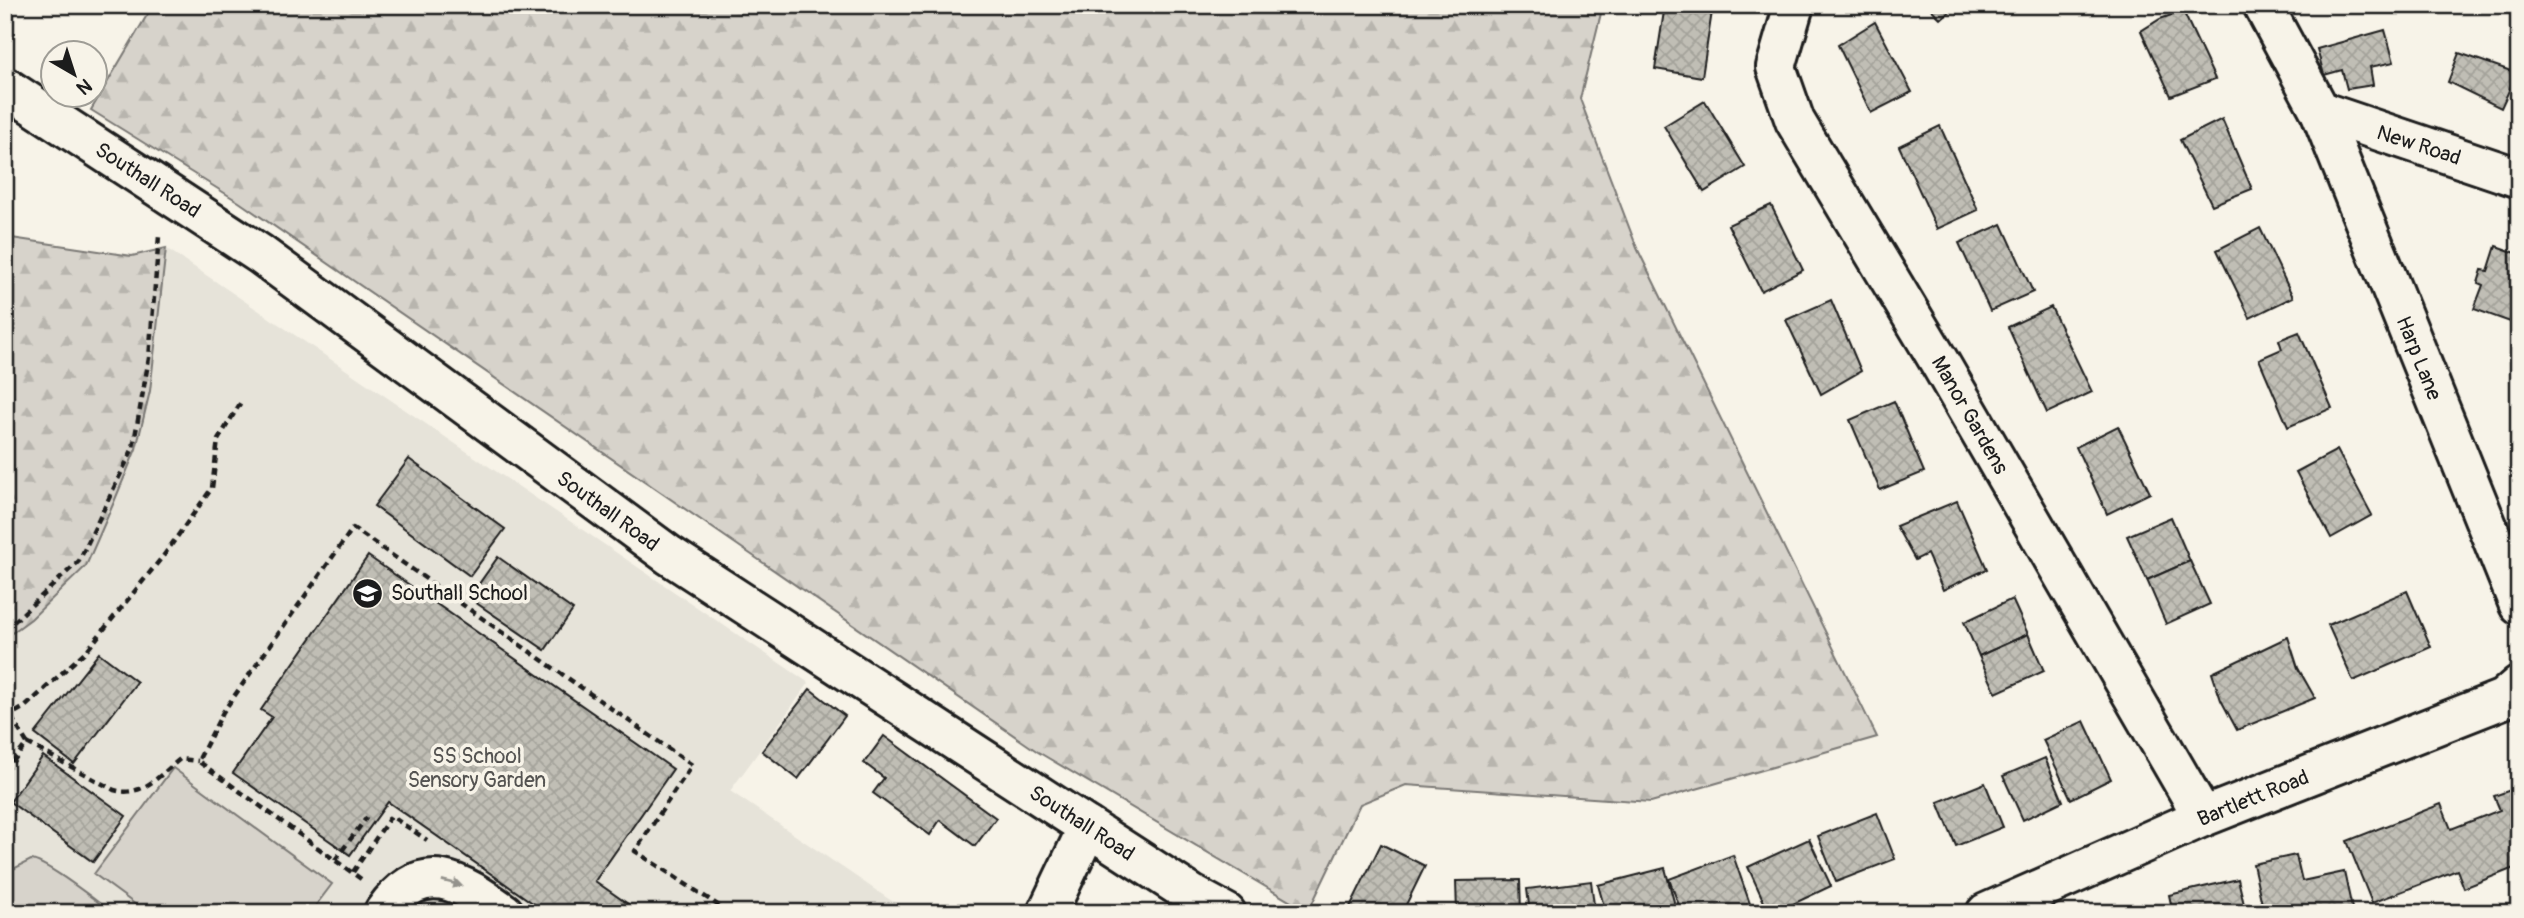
<svg xmlns="http://www.w3.org/2000/svg" width="2524" height="918" font-family="Pangolin,sans-serif">
<style>
.built{fill:#e6e3d9}
.forest{fill:url(#forest-firs);stroke:#7a7874;stroke-width:2}
.green{fill:#d7d3cb;stroke:#7a7874;stroke-width:2}
.building{fill:url(#building-cross-hatch);stroke:#1c1c1c;stroke-width:2}
.lines{fill:none;stroke-linecap:round;stroke-linejoin:round}
.minor-casing{stroke:#1c1c1c;stroke-width:44}
.major-casing{stroke:#1c1c1c;stroke-width:44}
.path{stroke:#1c1c1c;stroke-width:4.5;stroke-dasharray:7 5;stroke-linecap:butt}
.minor{stroke:#f7f3e8;stroke-width:38}
.major{stroke:#f7f3e8;stroke-width:38}
.oneway{fill:#94928c}
.labels{text-anchor:middle;stroke-width:7;stroke-linejoin:round;paint-order:stroke}
.street-label{font-size:21px;fill:#1c1c1c;stroke:#f7f3e8}
.poi-label{font-size:21px;fill:#1c1c1c;stroke:#f7f3e8;text-anchor:start}
.park-label{font-size:21px;fill:#545351;stroke:#f7f3e8}
</style>
<defs>
<pattern id="forest-firs" width="22" height="20" patternUnits="userSpaceOnUse" patternTransform="scale(1.75)"><rect width="22" height="20" fill="#d7d3cb"/><path d="M5 1l3.5 6h-7zM16 11l3.5 6h-7z" fill="#b8b5ae"/></pattern>
<pattern id="building-cross-hatch" width="8" height="8" patternUnits="userSpaceOnUse" patternTransform="scale(1.75)"><rect width="8" height="8" fill="#c0beb5"/><path d="M0 0l8 8M0 8l8-8" fill="none" stroke="#a4a39b"/></pattern>
</defs>
<rect width="100%" height="100%" fill="#f7f3e8"/>
<filter id="ink" filterUnits="userSpaceOnUse"><feTurbulence type="fractalNoise" baseFrequency=".0143" numOctaves="2"/><feDisplacementMap in="SourceGraphic" scale="14" xChannelSelector="R" yChannelSelector="G"/><feConvolveMatrix kernelMatrix="1 2 1 2 8 2 1 2 1" color-interpolation-filters="sRGB"/></filter>
<g filter="url(#ink)">
<path class="built" d="M166 248 809 683 730 791 899 906 895 913H5V638L31 619 86 566 114 502 136 449 150 391Z"/>
<g class="forest">
<path d="M153 5H1603L1580 99 1637 248 1877 737 1651 802 1406 785 1360 804 1308 912 1038 752 239 202 91 110Z"/>
<path d="M5 237 132 256 166 248 150 391 136 449 114 502 86 566 31 619 5 638Z"/>
</g>
<g class="green">
<path d="M173 768 332 884 310 913H147L94 874Z"/>
<path d="M31 860C46 861 97 902 113 913H5V873Z"/>
</g>
<g class="building">
<path d="M1665 5H1713L1702 77 1655 69Z"/>
<path d="M1927 5H1957L1941 19Z"/>
<path d="M2183 11 2215 79 2171 96 2141 31 2160 19Z"/>
<path d="M1875 22 1912 92 1871 113 1838 45Z"/>
<path d="M2385 30 2394 62 2370 67 2373 85 2347 89 2342 70 2324 75 2317 49Z"/>
<path d="M2459 53 2517 73 2501 108 2448 82Z"/>
<path d="M1705 101 1745 167 1704 192 1664 126Z"/>
<path d="M2222 119 2252 189 2212 205 2180 140Z"/>
<path d="M1940 126 1978 210 1937 229 1899 146Z"/>
<path d="M1771 205 1803 270 1761 291 1728 225Z"/>
<path d="M2002 224 2033 292 1990 311 1959 243Z"/>
<path d="M2260 228 2293 297 2250 318 2217 250Z"/>
<path d="M2496 246 2519 254V305L2513 323 2474 309 2483 285 2478 283 2482 270 2488 271Z"/>
<path d="M1831 300 1861 371 1821 394 1786 320Z"/>
<path d="M2051 307 2092 392 2047 413 2008 327Z"/>
<path d="M2299 332 2332 408 2288 427 2259 359 2282 349 2279 340Z"/>
<path d="M1894 401 1924 472 1880 490 1850 420Z"/>
<path d="M2118 426 2150 493 2107 514 2076 447Z"/>
<path d="M2337 450 2372 515 2331 538 2296 472Z"/>
<path d="M409 459 505 529 470 576 374 506Z"/>
<path d="M1957 501 1987 569 1943 590 1927 554 1915 560 1896 526Z"/>
<path d="M2171 517 2190 561 2147 580 2127 536Z"/>
<path d="M368 556 673 769 595 881 628 904 621 913H547L388 802 350 855 233 773 272 717 261 710Z"/>
<path d="M498 557 573 610 545 650 469 598Z"/>
<path d="M2190 561 2210 604 2166 624 2147 580Z"/>
<path d="M2407 591 2431 647 2353 681 2328 625Z"/>
<path d="M2012 599 2028 634 1979 656 1964 622Z"/>
<path d="M2028 634 2044 671 1996 693 1979 656Z"/>
<path d="M2288 637 2298 668 2315 698 2237 730 2221 700 2212 673Z"/>
<path d="M99 653 137 682 74 764 35 734Z"/>
<path d="M810 689 845 716 798 779 762 751Z"/>
<path d="M2084 721 2111 779 2071 799 2043 740Z"/>
<path d="M884 736 996 818 975 846 940 820 930 835 873 793 884 778 864 763Z"/>
<path d="M43 756 126 816 93 862 10 802Z"/>
<path d="M2045 758 2063 801 2023 820 2003 776Z"/>
<path d="M1985 783 2003 827 1956 846 1938 802Z"/>
<path d="M2519 787V866L2464 888 2457 870 2372 903 2347 841 2441 804 2451 829 2500 810 2494 796Z"/>
<path d="M1877 813 1895 859 1836 882 1818 836Z"/>
<path d="M1809 839 1831 886 1774 913H1769L1748 867Z"/>
<path d="M1381 844 1425 866 1402 913H1347Z"/>
<path d="M1733 855 1750 904 1726 913H1682L1669 879Z"/>
<path d="M2296 855 2302 881 2344 872 2353 913H2264L2253 864Z"/>
<path d="M1665 868 1677 913H1606L1598 885Z"/>
<path d="M2238 879 2246 913H2173L2169 895Z"/>
<path d="M1520 880 1521 913H1457L1456 881Z"/>
<path d="M1591 881 1595 913H1530L1527 889Z"/>
<path d="M1123 905 1131 913H1116Z"/>
</g>
<g class="lines">
<defs>
<g id="minor">
<path d="M1794 5 1776 67 1795 121 1940 363 2203 817"/>
<path d="M2263 5 2320 111 2519 605"/>
<path d="M2320 111 2519 178"/>
<path d="M384 912C423 856 461 882 504 913"/>
<path d="M1047 913 1088 827"/>
<path d="M1986 913 2203 817 2503 699 2519 685"/>
</g>
<path id="major" d="M5 87 260 254 669 555 1191 894 1226 913"/>
</defs>
<use href="#minor" class="minor-casing"/>
<use href="#major" class="major-casing"/>
<g class="path">
<path d="M5 630 79 561 133 448 149 358 159 236"/>
<path d="M5 718 25 707 88 649 164 555 212 488 218 440 241 402"/>
<path d="M27 743 114 790C141 798 159 776 180 759L198 761"/>
<path d="M5 772 27 743 10 715"/>
<path d="M335 860 367 817"/>
<path d="M353 872 391 816 427 840"/>
<path d="M361 879 198 761 223 712 353 528 692 765 635 851 730 913"/>
</g>
<use href="#minor" class="minor"/>
<use href="#major" class="major"/>
</g>
<defs><path id="oneway-solid" d="M-6-.8H1V-3.2L6.5 0L1 3.2V.8H-6Z" transform="scale(1.75)"/></defs>
<use class="oneway" href="#oneway-solid" transform="translate(452 883) rotate(15)"/>
</g>
<defs>
<symbol id="school-disc" viewBox="-11 -11 22 22"><circle r="9.5" fill="#1c1c1c" stroke="#f7f3e8"/><path d="M0-5L7-2L0 1L-7-2ZM-4 1L0 2.5L4 1V4Q0 6-4 4Z" fill="#fff"/></symbol>
</defs>
<g fill-rule="evenodd">
<use href="#school-disc" x="350" y="576" width="35" height="35"/>
</g>
<g class="labels">
<g class="street-label">
<text transform="translate(2419 145) rotate(18)" y="7">New Road</text>
<text transform="translate(148 180) rotate(33)" y="7">Southall Road</text>
<text transform="translate(2419 358) rotate(68)" y="7">Harp Lane</text>
<text transform="translate(1970 415) rotate(60)" y="7">Manor Gardens</text>
<text transform="translate(608 511) rotate(36)" y="7">Southall Road</text>
<text transform="translate(2253 798) rotate(-22)" y="7">Bartlett Road</text>
<text transform="translate(1082 823) rotate(33)" y="7">Southall Road</text>
</g>
<g class="poi-label">
<text x="391" y="600">Southall School</text>
</g>
<g class="park-label">
<text x="477" y="763">SS School<tspan x="477" dy="24">Sensory Garden</tspan></text>
</g>
</g>
<rect width="2524" height="918" fill="none" stroke="#f7f3e8" stroke-width="28"/>
<rect x="14" y="14" width="2496" height="890" fill="none" stroke="#1c1c1c" stroke-width="2.5" filter="url(#ink)"/>
<g transform="translate(74 74) rotate(141)"><circle r="33" fill="#f7f3e8" stroke="#9f9d96" stroke-width="2"/>
<path d="M0-5L12 26L0 18L-12 26Z" fill="#1c1c1c"/>
<text y="-10" font-size="19" font-weight="bold" text-anchor="middle" fill="#1c1c1c">N</text>
</g>
</svg>
